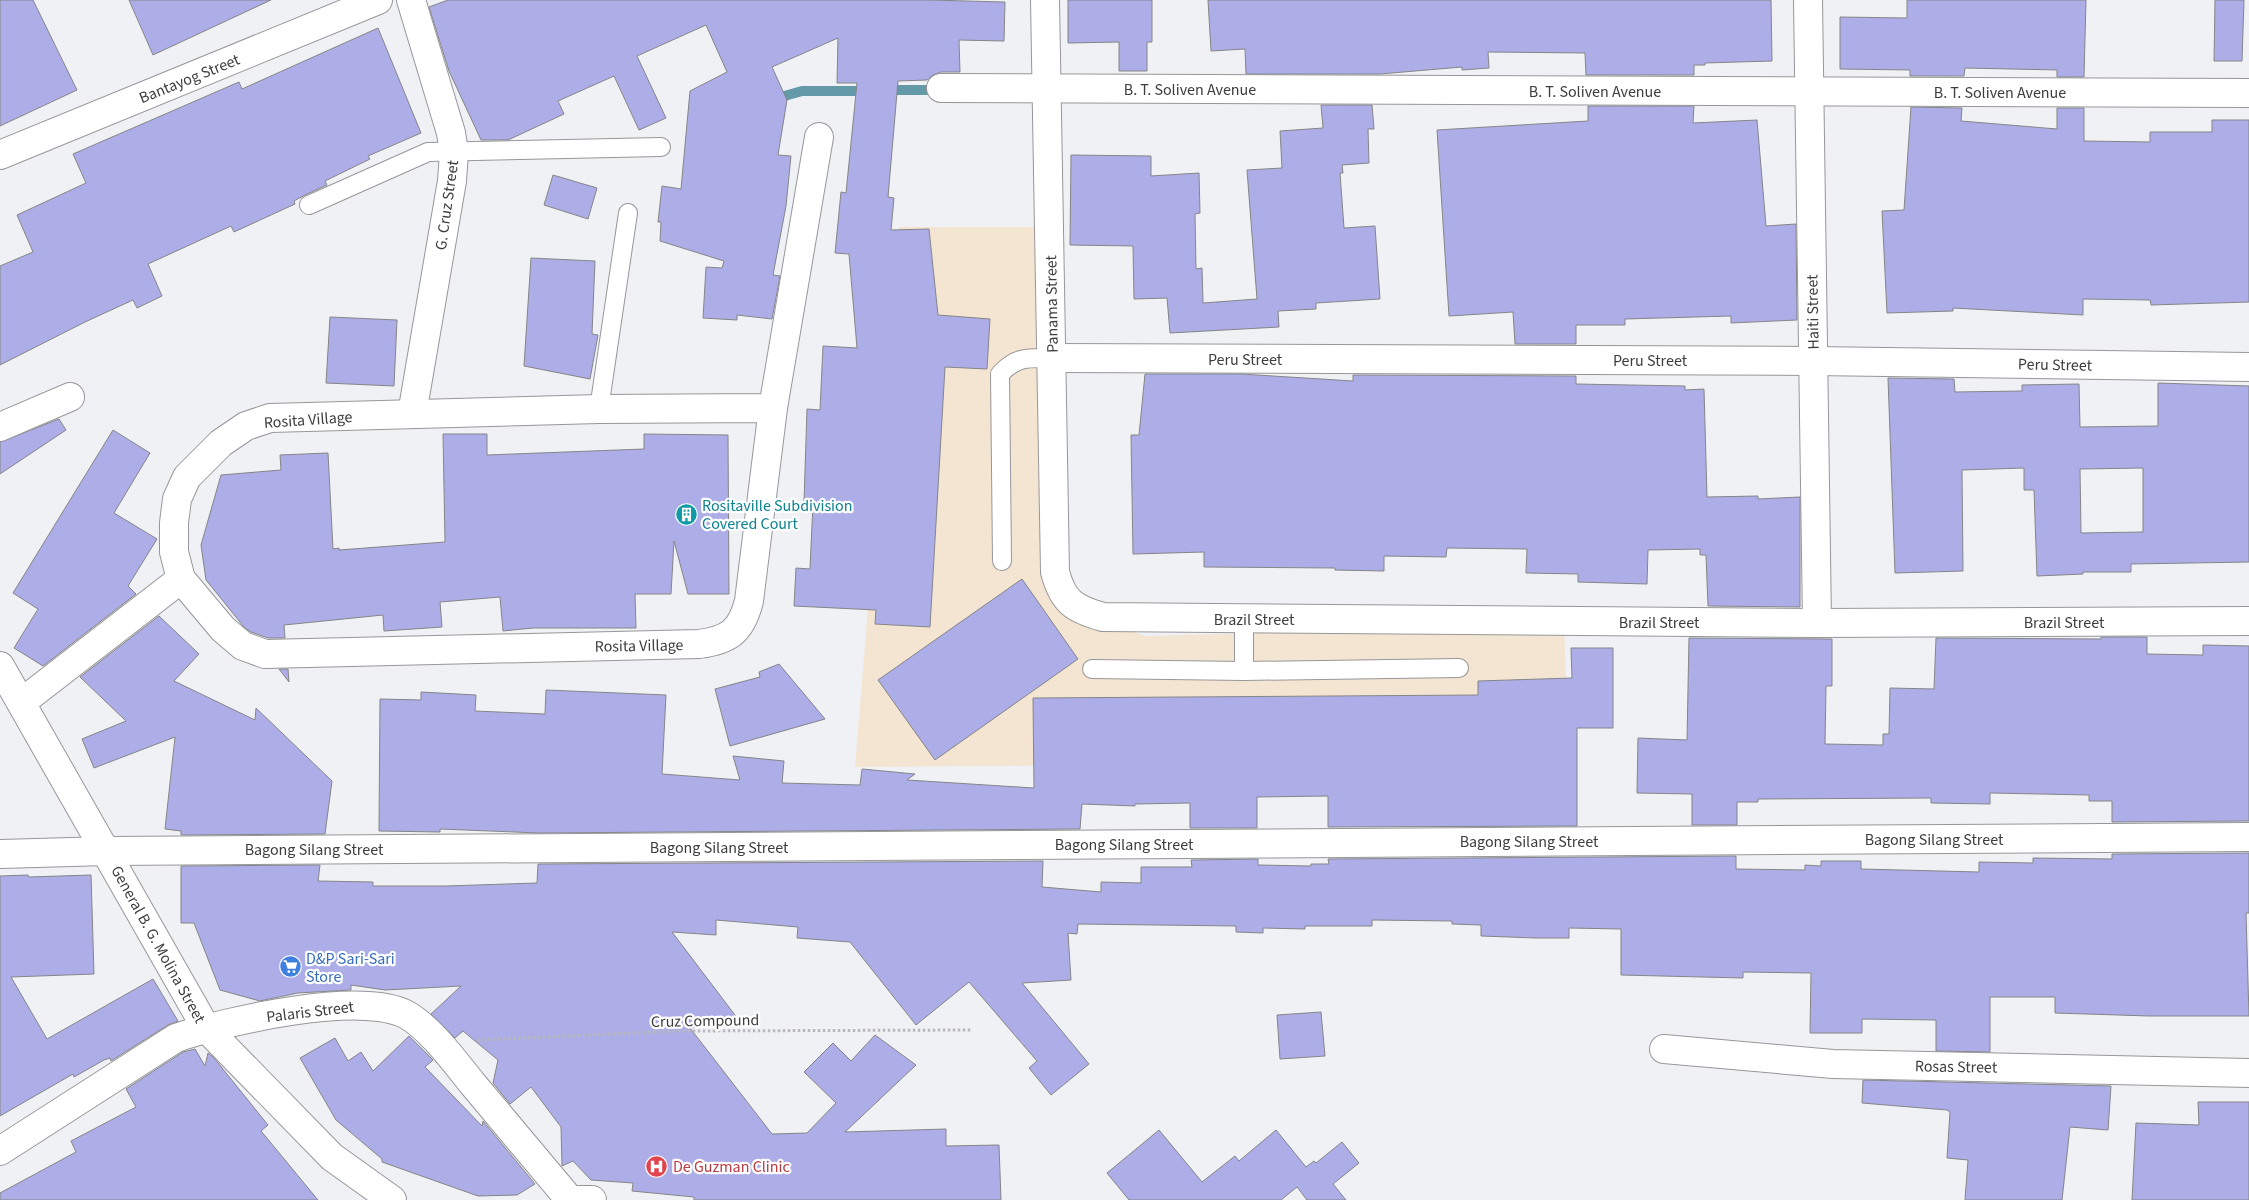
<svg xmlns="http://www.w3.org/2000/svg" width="2249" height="1200" font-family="'Source Sans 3',sans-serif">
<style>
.education{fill:#f3e5d2}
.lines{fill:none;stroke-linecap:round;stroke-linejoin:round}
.stream{stroke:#6499a8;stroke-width:10}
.building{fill:#adade7;stroke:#858588;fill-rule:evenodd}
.lane-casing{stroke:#97979b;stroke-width:20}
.street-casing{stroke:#97979b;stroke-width:30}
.secondary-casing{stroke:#97979b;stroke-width:30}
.path{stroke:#b8b8bb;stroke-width:3;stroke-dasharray:2.5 2.5;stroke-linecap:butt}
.lane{stroke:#fff;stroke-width:18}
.street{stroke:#fff;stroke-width:28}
.secondary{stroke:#fff;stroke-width:28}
.labels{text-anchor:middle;stroke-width:4.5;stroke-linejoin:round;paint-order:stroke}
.street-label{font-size:16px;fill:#3d3d3e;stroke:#fff}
.culture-label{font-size:16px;fill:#0d838f;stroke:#fff;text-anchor:start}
.shop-label{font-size:16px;fill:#366cbe;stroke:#fff;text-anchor:start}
.health-label{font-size:16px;fill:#be3a42;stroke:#fff;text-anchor:start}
</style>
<rect width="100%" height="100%" fill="#f0f1f5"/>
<path class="education" d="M899 227H1055L1056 562 1088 616 1145 636 1564 625 1569 761 855 767Z"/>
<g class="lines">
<g class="stream">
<path d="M885 90H941"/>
<path d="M774 99 802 91H868"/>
</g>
</g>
<g class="building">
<path d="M0 0H33L77 90 0 126Z"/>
<path d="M129 0H271L153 55Z"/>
<path d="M448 0H930L1005 2 1004 41 959 40 960 72H941L933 75 927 80 898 81 888 197 894 198 891 230 929 229 938 315 990 319 987 369 945 367 930 627 875 624 876 610 794 606 796 568 810 569 813 503 804 502 807 409 820 410 823 346 857 348 849 254 835 253 841 192 846 193 857 83H837L838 38 772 67 787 100 778 155 791 156 786 206 773 275 780 276 772 319 737 315V320L703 318 706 267 722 268 724 261 660 241 661 222H658L662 186 681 189 690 91 727 72 706 25 637 56 666 118 639 130 614 76 558 101 564 114 508 140H481L449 71 429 7Z"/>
<path d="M1068 0H1152V42H1147V71H1119V42L1068 43Z"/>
<path d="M1208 0H1771L1772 61 1705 63V65H1694V75H1586L1585 53 1488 52 1489 68 1462 70V67L1380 74H1246L1245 49 1211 51Z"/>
<path d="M1907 0H2086L2084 77H2057V70L1965 68 1964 76H1910V70L1840 69V17L1907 18Z"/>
<path d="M2215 0H2244L2242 61H2214Z"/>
<path d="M378 28 421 133 368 156 370 159 325 181 327 185 305 195 294 201 295 204 234 232 231 226 148 264 162 296 137 308 133 300 85 322 0 365V266L33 252 17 215 86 183 73 154 239 82 242 89Z"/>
<path d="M1321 105H1372L1374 129H1368L1369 163 1342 165 1343 173H1340L1344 228 1375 226 1380 299 1316 303V309L1278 311 1279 327 1170 333 1167 298 1134 299 1133 246 1070 245 1071 155 1151 156V176L1199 173 1200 213 1195 214 1196 269 1202 268 1203 303 1257 299 1247 170 1282 168 1280 131 1323 128Z"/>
<path d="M1588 106H1694L1693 123 1757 120 1766 226 1796 224 1797 320 1731 323V316L1625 319V325H1576V344H1515L1513 312 1449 316 1437 130 1588 121Z"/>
<path d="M1911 107 1962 108 1961 121 2057 129V108H2084V141L2150 142V132H2212V120H2249V302L2151 305 2150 300 2083 299V315L1953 308V311L1887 313 1882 211 1904 210Z"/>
<path d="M553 175 597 188 588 219 544 205Z"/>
<path d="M531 258 595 261 592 334 598 335 590 379 524 366Z"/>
<path d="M330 317 397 320 394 386 326 383Z"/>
<path d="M1145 374H1241L1353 381V375L1576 376V384L1685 386V390L1704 389 1707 497 1758 496V499L1800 497V607L1708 606 1706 555H1700V549L1648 550 1647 584 1578 582V574L1526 573 1527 549 1447 548 1446 557 1384 556V571L1335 570V568L1204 567V552L1133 554 1131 435H1139Z"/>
<path d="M1888 378 1954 379 1955 392 2022 391V385L2079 384 2080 427 2158 426V383L2249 386V562L2131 564V572H2083V574L2037 576 2034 490H2024V468L1962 470 1963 571 1895 573ZM2143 468V532L2081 533 2080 469Z"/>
<path d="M59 419 66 430 0 474V442Z"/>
<path d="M113 430 150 453 114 513 157 539 128 586 136 594 43 666 14 648 38 609 13 593Z"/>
<path d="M443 434H487V455L644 449V434L728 435 729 594H688L674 541 671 594H635L636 628H533L503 631 500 597 440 602 442 627 384 631 383 615 284 625 285 638H268L251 632 244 627 206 580 201 545 221 475 281 470 280 455 328 453 333 549 339 548V550L445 542Z"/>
<path d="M1022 579 1078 659 935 760 878 680Z"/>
<path d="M159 616 199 654 174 681 255 720 256 708 332 781 325 834 181 835V831L165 829 175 737 94 768 82 739 126 721 80 677Z"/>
<path d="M2101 637H2147V654L2203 655V645L2249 646V821L2112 822V801H2089V795L1990 793V804L1931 803V798L1758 799V802H1737V825H1692V794L1637 793 1638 738 1687 740 1689 638 1832 639V686H1826L1825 744 1883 745V734H1889L1890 688 1934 689 1936 638 2101 639Z"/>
<path d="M1571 648H1613V728H1577V826L1328 827V796L1257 797V828H1190V803L1135 804V806L1082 804 1080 829 539 833 440 829V832L379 831 380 699 421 700V692L476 695 475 711 545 714 546 690 666 695 662 774 740 780 733 756 784 761 782 783 860 785 862 769 915 774 907 780 1034 788 1033 698 1478 695V681L1572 678Z"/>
<path d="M779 664 825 719 730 746 715 689 760 677 759 672Z"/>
<path d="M279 669H288L289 682Z"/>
<path d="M2249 853V913H2246L2249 1016H2149L2055 1013V997H1990V1052L1936 1051V1020L1862 1019V1033H1810L1811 973 1743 972V978L1621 975V929L1569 928V938H1536L1481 936V925L1452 924V921L1372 920V926H1305V929L1263 928V933L1236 932V926L1078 924 1077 934 1068 933 1071 980 1022 983 1089 1064 1051 1095 1029 1068 1037 1061 969 982 916 1025 850 942 797 938 798 927 716 920V935L672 932 738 1019 690 1028 772 1134 807 1133 836 1103 804 1072 833 1043 851 1061 875 1035 916 1065 845 1132 946 1129V1146L999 1145 1001 1200H694V1197L632 1191 633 1183 591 1180 573 1161 562 1166 561 1127 531 1087 510 1104 493 1083 498 1060 463 1031 455 1038 431 1014 461 986 385 990 351 985V990L298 993 260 1001 220 990 194 923H181V866L320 865 318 881 373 882V886H446L537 883 538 864 1043 861 1042 887 1101 892V882L1141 883V867H1192L1191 860 1258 859V865L1311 866V864H1329L1328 859 1736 856V869L1805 870V865L1821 866V861H1861V869L1979 872V862L2033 863V858L2112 859V854Z"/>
<path d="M28 875 29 877 91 875 94 974 11 977 47 1039 153 979 178 1021 168 1025 111 1061 110 1058 104 1060 74 1077 73 1074 0 1116V876Z"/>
<path d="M1321 1012 1325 1056 1280 1059 1277 1015Z"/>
<path d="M409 1036 433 1060 425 1067 482 1126 483 1121 535 1184 517 1195 478 1196 382 1162V1159L336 1120 300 1058 335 1038 348 1061 361 1052 373 1071Z"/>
<path d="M195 1049 205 1066 208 1053 214 1058 268 1125 261 1131 318 1200H0V1193L76 1152 71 1141 136 1107 126 1089 183 1052Z"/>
<path d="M1863 1080 2111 1086 2108 1130 2070 1127 2062 1200H1965L1968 1160 1947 1158 1950 1112 1947 1110 1862 1103Z"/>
<path d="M2198 1102H2249V1200H2132L2136 1123 2199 1125Z"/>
<path d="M1159 1130 1202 1182 1235 1156 1239 1161 1276 1130 1306 1167 1314 1161 1316 1163 1342 1142 1359 1163 1333 1184 1346 1200H1307L1297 1187 1281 1200H1129L1107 1173Z"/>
</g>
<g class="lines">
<defs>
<g id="lane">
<path d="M309 205 428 152 661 147"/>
<path d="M599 409 628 213"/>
<path d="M1002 561 1000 374C1017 356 1028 358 1052 358"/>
<path d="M1092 669 1244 671V619"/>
<path d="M1244 671 1459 668"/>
</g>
<g id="street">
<path d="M411 0 451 133 454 152 452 181 412 414"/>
<path d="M1045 0 1055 572C1063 602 1074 609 1103 617L1817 623 2249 621"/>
<path d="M1808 0 1817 623"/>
<path d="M941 88 2249 93"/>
<path d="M1052 358 1813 361 2249 367"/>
<path d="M773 408 599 409 270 418 246 426 221 443 187 477 177 499 174 523V552L181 579 223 629 243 646 265 654 699 644C729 640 741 632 749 601L773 408 819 137"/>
<path d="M0 427 70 397"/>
<path d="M22 702 181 579"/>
<path d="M0 854 107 851 2249 837"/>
<path d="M1664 1049 1833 1064 2249 1073"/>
<path d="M0 1151 176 1038C225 1021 362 990 407 1015 430 1028 455 1062 472 1083 505 1122 537 1161 570 1200"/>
</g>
<g id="secondary">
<path d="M0 155 378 0"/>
<path d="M0 666 206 1028 332 1157 392 1200"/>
<path d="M574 1200H592"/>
</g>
</defs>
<use href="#lane" class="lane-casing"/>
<use href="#street" class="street-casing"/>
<use href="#secondary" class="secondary-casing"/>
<path class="path" d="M478 1040 679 1031 972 1030"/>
<use href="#lane" class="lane"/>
<use href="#street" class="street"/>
<use href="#secondary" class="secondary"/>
</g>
<defs>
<symbol id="building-disc" viewBox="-11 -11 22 22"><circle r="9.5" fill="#0f9aa8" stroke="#fff"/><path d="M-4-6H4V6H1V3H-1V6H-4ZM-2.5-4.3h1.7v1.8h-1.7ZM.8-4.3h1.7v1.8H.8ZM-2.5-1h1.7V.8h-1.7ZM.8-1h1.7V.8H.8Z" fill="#fff"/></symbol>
<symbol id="supermarket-disc" viewBox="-11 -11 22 22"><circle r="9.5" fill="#3f7fe0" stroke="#fff"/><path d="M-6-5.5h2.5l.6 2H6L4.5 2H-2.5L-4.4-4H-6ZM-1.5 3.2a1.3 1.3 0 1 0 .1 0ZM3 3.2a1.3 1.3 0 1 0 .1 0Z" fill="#fff"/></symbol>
<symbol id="hospital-disc" viewBox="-11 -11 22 22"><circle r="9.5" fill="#e0444e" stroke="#fff"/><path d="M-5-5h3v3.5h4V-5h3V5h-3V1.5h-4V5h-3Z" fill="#fff"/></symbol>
</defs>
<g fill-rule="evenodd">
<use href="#building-disc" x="674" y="502" width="25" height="25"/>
<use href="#supermarket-disc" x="278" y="954" width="25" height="25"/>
<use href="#hospital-disc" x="644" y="1154" width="25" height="25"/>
</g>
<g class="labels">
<g class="street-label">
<text transform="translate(189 78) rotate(-22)" y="6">Bantayog Street</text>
<text x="1190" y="95">B. T. Soliven Avenue</text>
<text x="1595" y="97">B. T. Soliven Avenue</text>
<text x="2000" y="98">B. T. Soliven Avenue</text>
<text transform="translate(446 205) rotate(-82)" y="6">G. Cruz Street</text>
<text transform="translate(1051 304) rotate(-91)" y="6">Panama Street</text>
<text transform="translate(1812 312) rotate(-91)" y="6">Haiti Street</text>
<text x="1245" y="365">Peru Street</text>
<text x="1650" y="366">Peru Street</text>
<text transform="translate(2055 364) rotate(1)" y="6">Peru Street</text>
<text transform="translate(308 419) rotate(-4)" y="6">Rosita Village</text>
<text x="1254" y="625">Brazil Street</text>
<text x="1659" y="628">Brazil Street</text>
<text x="2064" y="628">Brazil Street</text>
<text transform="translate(639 645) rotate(-1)" y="6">Rosita Village</text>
<text x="1934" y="845">Bagong Silang Street</text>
<text x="1529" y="847">Bagong Silang Street</text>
<text x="1124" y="850">Bagong Silang Street</text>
<text x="719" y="853">Bagong Silang Street</text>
<text x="314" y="855">Bagong Silang Street</text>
<text transform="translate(159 944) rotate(61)" y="6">General B. G. Molina Street</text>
<text transform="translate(310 1011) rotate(-7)" y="6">Palaris Street</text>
<text transform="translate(705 1020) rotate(-1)" y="6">Cruz Compound</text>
<text transform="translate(1956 1066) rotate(1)" y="6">Rosas Street</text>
</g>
<g class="culture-label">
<text x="702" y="511">Rositaville Subdivision<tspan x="702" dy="18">Covered Court</tspan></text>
</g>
<g class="shop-label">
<text x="306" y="964">D&amp;P Sari-Sari<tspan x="306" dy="18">Store</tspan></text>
</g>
<g class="health-label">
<text x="673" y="1172">De Guzman Clinic</text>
</g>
</g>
</svg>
